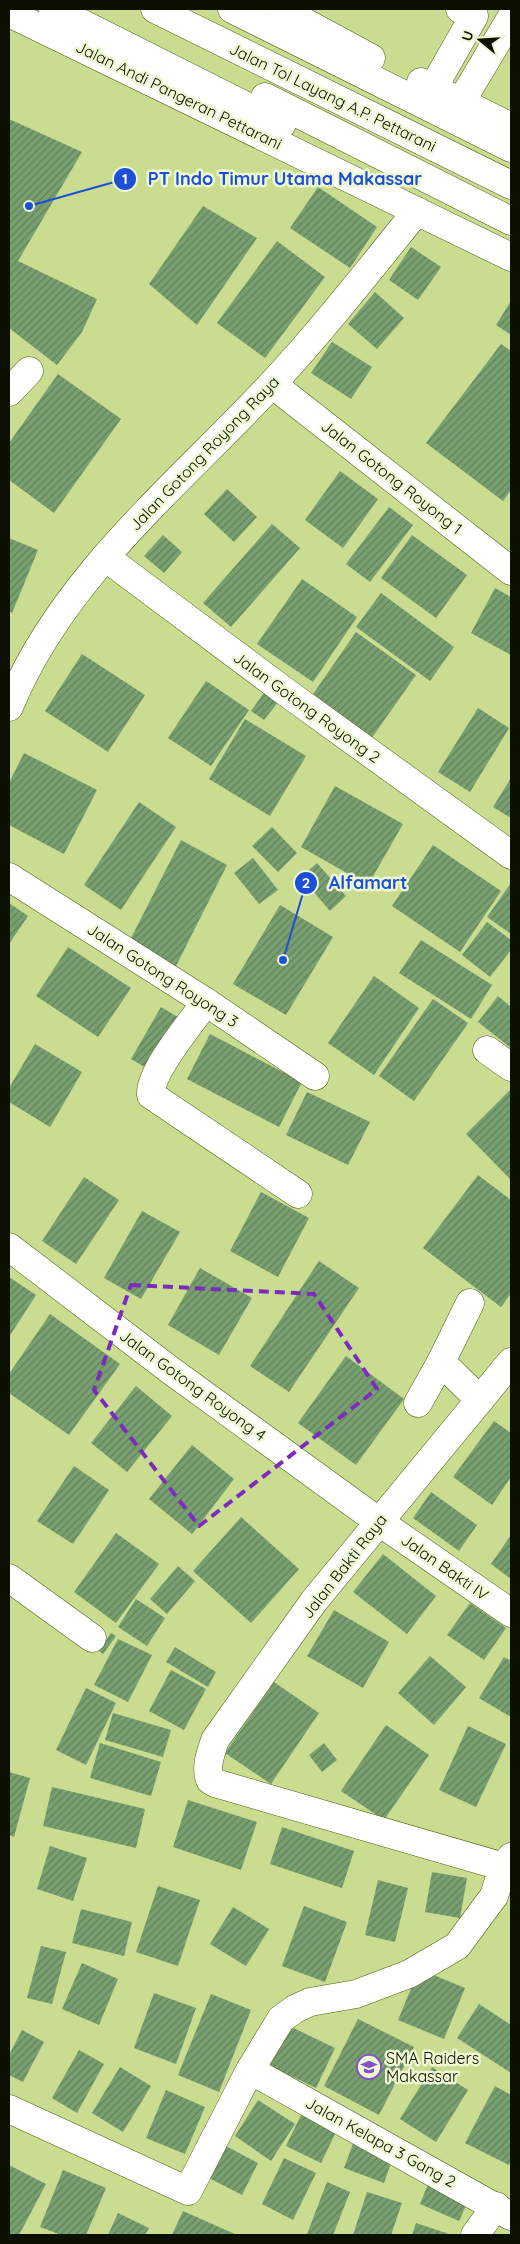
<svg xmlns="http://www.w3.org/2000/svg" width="520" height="2244" font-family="Quicksand,sans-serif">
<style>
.building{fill:url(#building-hatch)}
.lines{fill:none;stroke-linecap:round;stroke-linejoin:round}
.minor-casing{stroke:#506011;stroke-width:29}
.highway-casing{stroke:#506011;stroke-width:29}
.minor{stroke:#fff;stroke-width:28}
.highway{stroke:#fff;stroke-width:28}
.marked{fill:none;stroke:#7b2cbf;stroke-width:4;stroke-dasharray:10 6;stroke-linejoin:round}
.labels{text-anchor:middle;stroke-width:5;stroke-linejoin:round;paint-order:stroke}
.street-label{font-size:16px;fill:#0b1000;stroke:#eef9d3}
.poi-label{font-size:16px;fill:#0b1000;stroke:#eef9d3;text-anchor:start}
.leader{fill:none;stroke:#1d4ed8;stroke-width:2}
.callout-dot{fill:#1d4ed8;stroke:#eef9d3;stroke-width:2}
.mark-label{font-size:15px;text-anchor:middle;font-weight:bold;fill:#fff}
.callout-label{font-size:18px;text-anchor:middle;font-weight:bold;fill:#1d4ed8;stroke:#eef9d3;stroke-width:5;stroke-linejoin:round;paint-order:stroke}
</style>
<defs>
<pattern id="building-hatch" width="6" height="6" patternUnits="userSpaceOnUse" patternTransform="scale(1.25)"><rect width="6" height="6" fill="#79a071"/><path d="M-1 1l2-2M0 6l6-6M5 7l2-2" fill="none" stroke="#61815a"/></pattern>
</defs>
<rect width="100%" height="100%" fill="#c9dc90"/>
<g class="building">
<path d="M9 119 82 152 18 261 97 299 82 332 57 365 9 328Z"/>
<path d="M318 187 377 227 350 268 290 228Z"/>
<path d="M203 206 257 238 197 325 149 284Z"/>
<path d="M277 241 325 277 265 358 217 323Z"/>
<path d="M411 247 441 267 418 300 389 280Z"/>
<path d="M375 292 404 318 377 349 348 324Z"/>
<path d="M511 301V335L496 325Z"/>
<path d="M332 342 372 367 351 399 311 373Z"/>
<path d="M501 344 511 351V490L503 501 426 443Z"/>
<path d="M58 374 121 419 54 513 9 480V443Z"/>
<path d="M340 471 378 499 343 548 305 520Z"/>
<path d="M227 489 257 517 234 542 204 514Z"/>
<path d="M389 507 413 525 370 582 346 564Z"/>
<path d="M272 524 300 548 231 627 203 603Z"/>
<path d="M163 535 182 552 164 573 144 556Z"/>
<path d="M412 535 467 575 436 618 381 578Z"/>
<path d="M9 538 38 550 12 613 9 611Z"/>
<path d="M302 579 357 617 313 682 257 644Z"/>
<path d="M495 588 511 597V655L471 633Z"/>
<path d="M381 593 454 647 430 681 356 627Z"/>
<path d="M356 632 416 675 371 739 311 697Z"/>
<path d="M82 654 145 695 108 752 45 711Z"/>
<path d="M206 681 249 710 211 766 168 738Z"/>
<path d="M269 686 283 696 264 720 251 711Z"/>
<path d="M478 708 509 728 470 792 438 772Z"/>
<path d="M245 719 306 756 270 816 209 779Z"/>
<path d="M24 753 97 790 64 854 9 825V783Z"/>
<path d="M511 778V818L493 807Z"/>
<path d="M335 786 403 824 368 885 301 847Z"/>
<path d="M139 802 176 827 121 910 84 885Z"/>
<path d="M272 827 297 853 278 872 252 846Z"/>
<path d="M181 840 227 865 175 968 128 944Z"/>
<path d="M433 845 501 891 460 952 392 906Z"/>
<path d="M253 858 278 890 259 904 234 873Z"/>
<path d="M317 863 346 896 330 911 301 877Z"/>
<path d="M511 883V934L487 917Z"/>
<path d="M9 903 28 916 9 944Z"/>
<path d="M280 905 333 937 286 1015 233 984Z"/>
<path d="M487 922 511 940V950L490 977 462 955Z"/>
<path d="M421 940 492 985 471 1019 399 973Z"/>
<path d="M68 947 131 988 98 1037 36 996Z"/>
<path d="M374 976 419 1008 374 1075 328 1043Z"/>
<path d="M498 996 511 1007V1048L478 1022Z"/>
<path d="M433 999 468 1023 414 1101 379 1076Z"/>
<path d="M161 1007 183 1020 153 1072 131 1059Z"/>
<path d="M210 1034 302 1082 279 1127 187 1079Z"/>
<path d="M35 1044 82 1072 50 1127 9 1102V1088Z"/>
<path d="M511 1089V1180L466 1134Z"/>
<path d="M307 1092 370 1122 348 1165 286 1135Z"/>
<path d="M478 1175 511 1200V1293L501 1307 423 1248Z"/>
<path d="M84 1177 119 1200 76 1264 42 1241Z"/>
<path d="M261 1192 309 1218 278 1277 230 1251Z"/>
<path d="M142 1211 180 1232 141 1299 104 1278Z"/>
<path d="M319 1261 359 1288 289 1392 250 1366Z"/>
<path d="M200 1268 252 1298 219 1355 168 1325Z"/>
<path d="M9 1277 36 1295 9 1337Z"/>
<path d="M50 1314 120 1364 69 1435 9 1393V1374Z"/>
<path d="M346 1356 404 1399 356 1465 298 1423Z"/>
<path d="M136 1386 172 1416 127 1472 91 1443Z"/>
<path d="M494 1421 511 1433V1477L492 1505 453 1477Z"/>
<path d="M192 1445 234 1479 192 1534 149 1499Z"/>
<path d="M74 1466 109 1490 73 1544 37 1521Z"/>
<path d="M431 1492 477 1525 459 1551 413 1518Z"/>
<path d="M241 1517 299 1569 251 1623 193 1571Z"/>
<path d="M116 1533 159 1564 116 1623 74 1592Z"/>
<path d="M511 1535V1579L491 1564Z"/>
<path d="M383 1554 436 1596 407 1634 353 1592Z"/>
<path d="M178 1566 195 1581 167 1614 150 1599Z"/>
<path d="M136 1599 165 1618 147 1646 118 1627Z"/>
<path d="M470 1603 506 1628 484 1660 447 1635Z"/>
<path d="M334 1610 389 1642 363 1688 307 1656Z"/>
<path d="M111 1633 116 1636 103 1654 99 1651Z"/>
<path d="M118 1639 152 1655 128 1702 94 1685Z"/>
<path d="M175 1647 216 1672 208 1687 166 1662Z"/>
<path d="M430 1656 466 1687 434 1725 398 1693Z"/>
<path d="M504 1657 511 1661V1717L479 1698Z"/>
<path d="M171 1670 206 1689 184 1730 149 1711Z"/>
<path d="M274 1682 319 1713 271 1784 225 1753Z"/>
<path d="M86 1688 116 1703 86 1765 56 1750Z"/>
<path d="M113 1713 171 1730 163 1757 105 1740Z"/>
<path d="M386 1725 429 1755 384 1820 341 1791Z"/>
<path d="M468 1726 506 1744 476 1807 439 1790Z"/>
<path d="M100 1743 161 1762 151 1796 90 1778Z"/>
<path d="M324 1743 337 1760 322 1772 309 1755Z"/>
<path d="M9 1772 30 1778 14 1837 9 1835Z"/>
<path d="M52 1787 145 1809 136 1848 43 1826Z"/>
<path d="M188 1800 257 1822 241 1870 173 1847Z"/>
<path d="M282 1827 354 1851 342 1888 270 1864Z"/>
<path d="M50 1846 87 1858 73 1901 37 1889Z"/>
<path d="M432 1872 467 1878 460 1918 425 1912Z"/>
<path d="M378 1880 408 1888 395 1942 365 1935Z"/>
<path d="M158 1886 200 1900 178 1966 136 1952Z"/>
<path d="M304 1906 347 1922 325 1982 282 1966Z"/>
<path d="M233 1907 269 1929 246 1966 210 1944Z"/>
<path d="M81 1909 132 1922 124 1956 72 1943Z"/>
<path d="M41 1946 66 1952 52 2004 27 1998Z"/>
<path d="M82 1963 118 1979 99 2025 62 2009Z"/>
<path d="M419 1969 465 1988 444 2039 398 2020Z"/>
<path d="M154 1993 196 2008 176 2064 134 2048Z"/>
<path d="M211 1994 251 2010 219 2092 178 2075Z"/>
<path d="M479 2004 511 2025V2073L457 2038Z"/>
<path d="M358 2019 414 2047 379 2115 324 2086Z"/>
<path d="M281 2022 335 2048 316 2088 262 2062Z"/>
<path d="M22 2030 44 2042 23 2082 9 2075V2055Z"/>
<path d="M79 2050 104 2064 77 2113 52 2098Z"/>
<path d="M120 2067 151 2086 123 2132 92 2113Z"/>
<path d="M432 2067 468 2090 436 2142 400 2119Z"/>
<path d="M495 2086 511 2095V2160L509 2165 465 2143Z"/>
<path d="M166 2090 205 2107 185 2154 146 2138Z"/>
<path d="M258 2100 295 2124 271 2161 235 2136Z"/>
<path d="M301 2115 336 2132 321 2163 286 2146Z"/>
<path d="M354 2141 393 2157 384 2183 344 2168Z"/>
<path d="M224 2145 258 2163 242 2195 207 2177Z"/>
<path d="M284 2158 316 2173 293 2220 262 2204Z"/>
<path d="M9 2165 46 2184 19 2235H9Z"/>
<path d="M63 2170 106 2188 86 2235H61L40 2227Z"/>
<path d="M327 2182 350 2192 333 2235H309L307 2234Z"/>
<path d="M429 2182 469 2199 459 2221 420 2204Z"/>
<path d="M367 2192 402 2203 391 2235H353Z"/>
<path d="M183 2211 237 2235H172Z"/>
<path d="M118 2213 149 2228 145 2235H108Z"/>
<path d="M416 2223 452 2235H412Z"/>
</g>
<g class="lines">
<defs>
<g id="minor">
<path d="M433 88 474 16 460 9"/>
<path d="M461 102 511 18"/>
<path d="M272 384 511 571"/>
<path d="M9 392 29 371"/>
<path d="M105 557 283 690 511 855"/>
<path d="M9 707C62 577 179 484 272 384 323 329 370 269 417 211"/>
<path d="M9 877 206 1002 315 1076"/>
<path d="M206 1002C191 1023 149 1072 151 1095L298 1194"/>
<path d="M487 1050 511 1067"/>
<path d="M9 1247 170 1370 378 1521 511 1613"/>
<path d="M441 1362 470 1303"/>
<path d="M511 1362 314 1601 215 1740C211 1753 205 1766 210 1780L215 1783 511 1869"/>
<path d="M418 1403 441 1362 480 1400"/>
<path d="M9 1578 92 1638"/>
<path d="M250 2070 511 2216"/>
<path d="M9 2109 188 2191 250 2070 281 2019 295 2009 310 2002 356 1994 409 1974 457 1946 494 1896 503 1867 511 1857"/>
<path d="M475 2235 496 2206"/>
</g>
<g id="highway">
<path d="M53 9 282 124"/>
<path d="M155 9 511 185"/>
<path d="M232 9 511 148"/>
<path d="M280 9 371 58"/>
<path d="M9 13 511 257"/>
<path d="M421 82 511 127"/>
<path d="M265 97 511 221"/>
</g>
</defs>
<use href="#minor" class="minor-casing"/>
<use href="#highway" class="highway-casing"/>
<use href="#minor" class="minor"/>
<use href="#highway" class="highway"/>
</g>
<path class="marked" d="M131 1285 314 1294 377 1389 199 1526 94 1390Z"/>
<defs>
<symbol id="school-ring" viewBox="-11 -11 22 22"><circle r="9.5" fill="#eef9d3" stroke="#8551c9" stroke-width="1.5"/><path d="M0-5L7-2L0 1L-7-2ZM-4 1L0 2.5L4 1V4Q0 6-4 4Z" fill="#8551c9"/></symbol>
</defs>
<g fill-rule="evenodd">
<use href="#school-ring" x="355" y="2053" width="28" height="28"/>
</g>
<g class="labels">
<g class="street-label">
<text transform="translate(179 95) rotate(26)" y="6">Jalan Andi Pangeran Pettarani</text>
<text transform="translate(333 97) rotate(26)" y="6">Jalan Tol Layang A.P. Pettarani</text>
<text transform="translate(204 453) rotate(-46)" y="6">Jalan Gotong Royong Raya</text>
<text transform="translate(392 477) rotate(38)" y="6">Jalan Gotong Royong 1</text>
<text transform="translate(307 707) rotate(36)" y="6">Jalan Gotong Royong 2</text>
<text transform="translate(163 975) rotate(33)" y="6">Jalan Gotong Royong 3</text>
<text transform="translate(193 1385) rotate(36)" y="6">Jalan Gotong Royong 4</text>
<text transform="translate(344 1566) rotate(-52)" y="6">Jalan Bakti Raya</text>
<text transform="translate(445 1567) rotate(35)" y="6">Jalan Bakti IV</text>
<text transform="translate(381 2142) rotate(29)" y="6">Jalan Kelapa 3 Gang 2</text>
</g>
<g class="poi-label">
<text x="386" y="2064">SMA Raiders<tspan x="386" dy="18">Makassar</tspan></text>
</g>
</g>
<path class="leader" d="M29 206L125 179M283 960L306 883"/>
<g class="callout-dot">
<circle cx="29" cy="206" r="5"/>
<circle cx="283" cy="960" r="5"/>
<circle cx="125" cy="179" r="12"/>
<circle cx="306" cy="883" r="12"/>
</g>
<g class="mark-label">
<text x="125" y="184">1</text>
<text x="306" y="888">2</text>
</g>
<g class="callout-label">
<text x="285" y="185">PT Indo Timur Utama Makassar</text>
<text x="368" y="889">Alfamart</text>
</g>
<rect width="520" height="2244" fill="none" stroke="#0b1000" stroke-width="20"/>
<g transform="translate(480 40) rotate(288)" stroke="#eef9d3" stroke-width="4" paint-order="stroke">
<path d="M0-4L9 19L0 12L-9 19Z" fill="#0b1000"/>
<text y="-8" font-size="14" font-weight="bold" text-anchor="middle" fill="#0b1000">U</text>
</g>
</svg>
